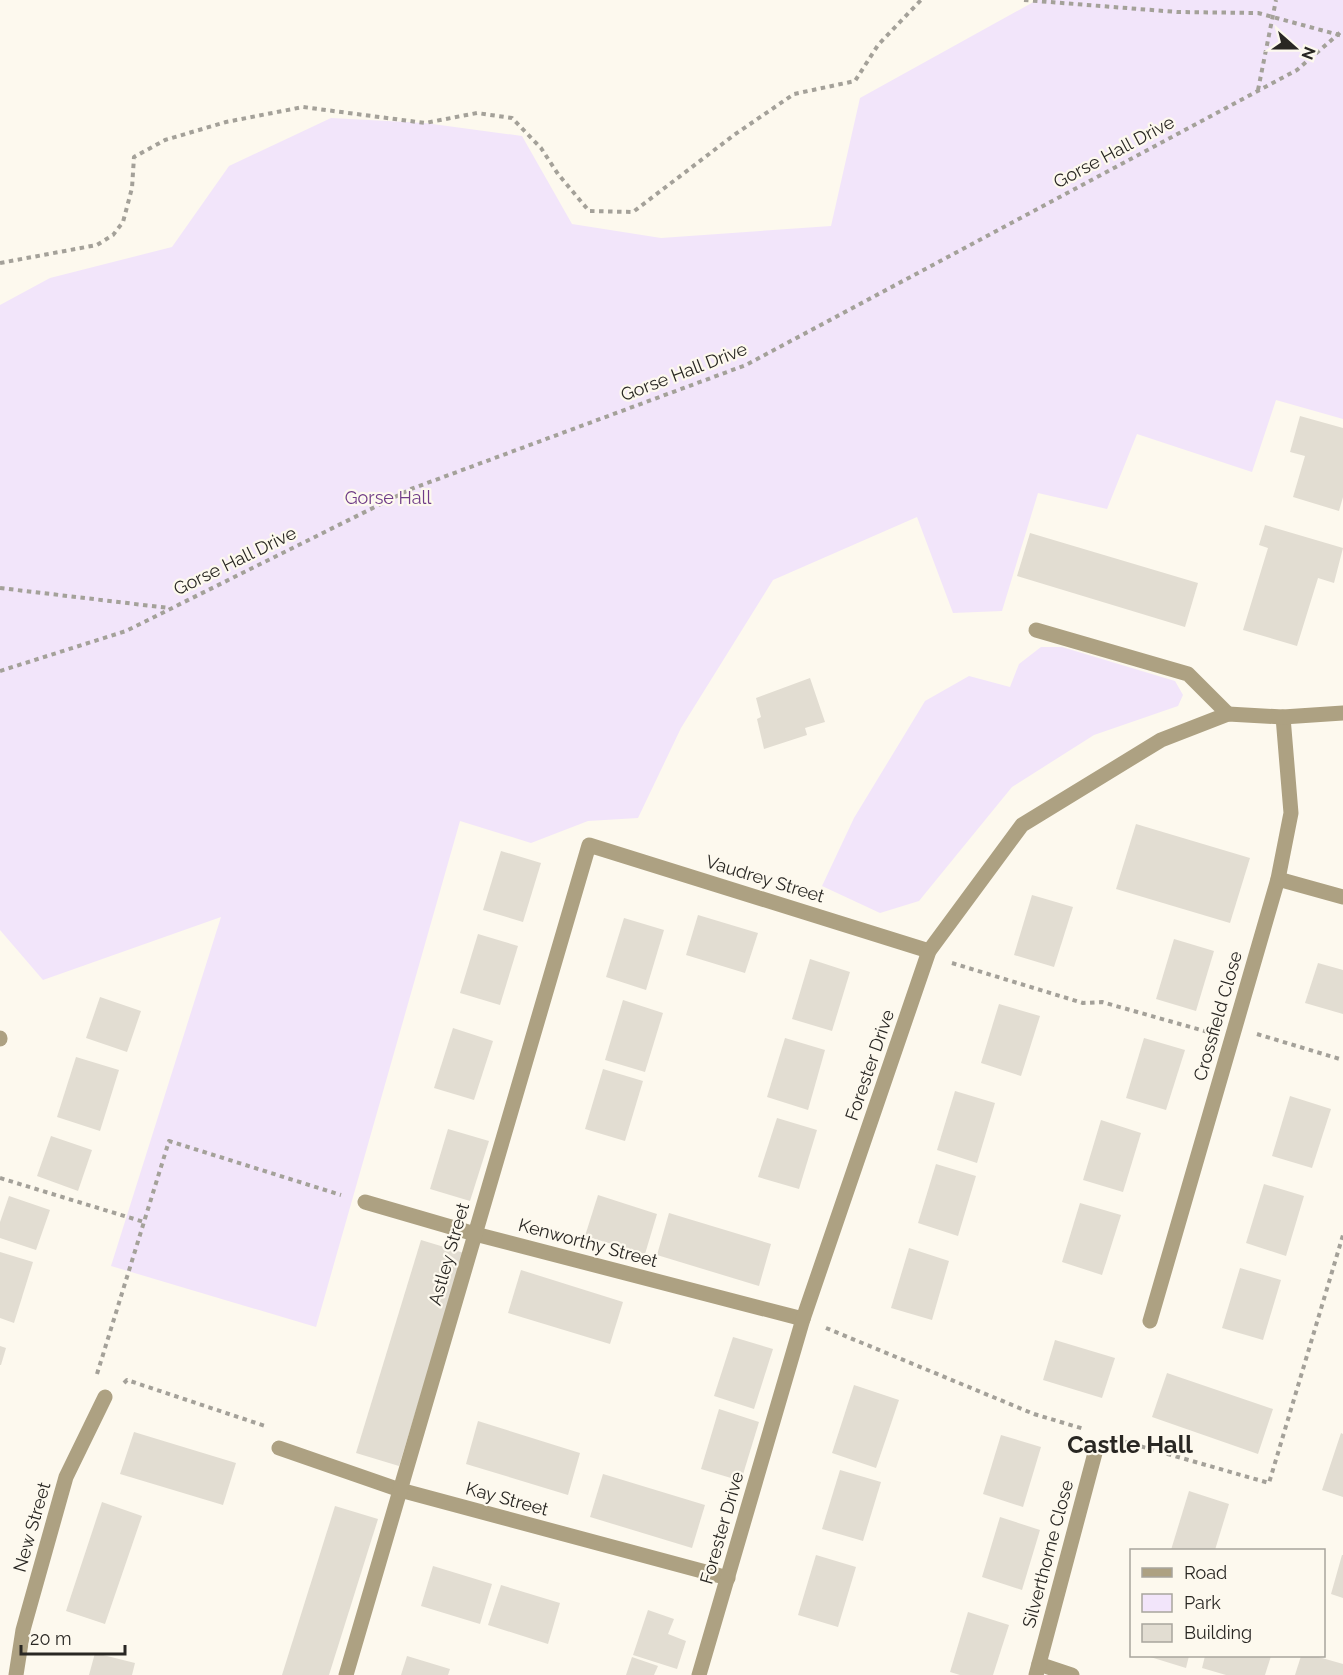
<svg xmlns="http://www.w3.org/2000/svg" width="1343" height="1675" font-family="Raleway,sans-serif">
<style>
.green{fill:#f2e5fa}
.building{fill:#e2ddd2}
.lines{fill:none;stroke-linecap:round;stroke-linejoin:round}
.path{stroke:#a4a199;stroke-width:4;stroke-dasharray:4.5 4.5;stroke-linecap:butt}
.minor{stroke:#ada182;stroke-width:15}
.labels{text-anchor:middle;stroke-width:4.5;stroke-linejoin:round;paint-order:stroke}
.street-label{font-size:18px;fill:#292723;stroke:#fdf9ee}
.park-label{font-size:18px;fill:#703c88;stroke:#fdf9ee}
.district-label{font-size:24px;font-weight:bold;fill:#292723;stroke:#fdf9ee}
</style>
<rect width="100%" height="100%" fill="#fdf9ee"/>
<g class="green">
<path d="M1037 0H1343V419L1276 400 1252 472 1137 434 1107 509 1038 493 1002 611 953 613 917 517 773 580 681 728 638 818 588 821 531 843 460 821 316 1327 111 1266 221 917 43 980 0 930V305L50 278 172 247 229 166 331 118 425 123 522 136 572 224 661 238 831 226 860 98Z"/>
<path d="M1041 647H1062L1175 681 1183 695 1178 706 1094 735 1012 787 919 901 880 913 822 886 854 818 925 701 969 676 1010 687 1019 664Z"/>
</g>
<g class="building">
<path d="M1300 416 1343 428V497L1339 511 1293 497 1305 456 1290 452Z"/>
<path d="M1265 525 1343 548 1334 583 1318 578 1297 646 1243 630 1268 548 1259 545Z"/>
<path d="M1030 533 1198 583 1185 627 1017 576Z"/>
<path d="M810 678 825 722 805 728 807 735 764 749 757 719 761 717 756 698Z"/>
<path d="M1136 824 1250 858 1230 923 1116 889Z"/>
<path d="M501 851 541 863 523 922 483 910Z"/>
<path d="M1032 895 1073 907 1054 967 1014 955Z"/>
<path d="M698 915 758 933 745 973 686 955Z"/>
<path d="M624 918 664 930 646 990 606 977Z"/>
<path d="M478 934 518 946 500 1005 460 993Z"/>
<path d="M1174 939 1214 951 1196 1011 1156 999Z"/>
<path d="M810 959 850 972 832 1031 792 1019Z"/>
<path d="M1318 963 1343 970V1014L1305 1003Z"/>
<path d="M100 997 141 1011 127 1052 86 1038Z"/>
<path d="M623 1000 663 1013 645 1072 605 1060Z"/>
<path d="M999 1004 1040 1016 1021 1076 981 1063Z"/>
<path d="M453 1028 493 1041 474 1100 434 1088Z"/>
<path d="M785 1038 825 1050 808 1110 767 1097Z"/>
<path d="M1144 1038 1185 1050 1166 1110 1126 1098Z"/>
<path d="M76 1057 119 1070 100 1131 57 1117Z"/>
<path d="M603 1069 643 1081 625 1141 585 1129Z"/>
<path d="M955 1091 995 1103 977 1163 937 1150Z"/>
<path d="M1290 1096 1331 1109 1312 1168 1272 1156Z"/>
<path d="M777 1118 817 1130 799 1189 758 1177Z"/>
<path d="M1101 1120 1141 1133 1123 1192 1083 1180Z"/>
<path d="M448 1129 489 1141 470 1201 430 1189Z"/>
<path d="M51 1136 92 1150 78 1191 37 1176Z"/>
<path d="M936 1164 976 1176 958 1236 918 1223Z"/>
<path d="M1264 1184 1304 1196 1286 1256 1246 1243Z"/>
<path d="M598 1195 657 1214 645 1254 585 1236Z"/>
<path d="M9 1196 50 1210 36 1250 0 1238V1222Z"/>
<path d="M1080 1203 1121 1215 1102 1275 1062 1262Z"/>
<path d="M669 1213 771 1244 759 1286 657 1255Z"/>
<path d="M421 1240 464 1253 399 1466 356 1453Z"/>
<path d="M909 1248 949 1261 932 1320 891 1308Z"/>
<path d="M0 1252 33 1262 14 1323 0 1318Z"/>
<path d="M1240 1268 1281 1280 1263 1340 1222 1328Z"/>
<path d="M521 1270 623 1302 610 1344 508 1313Z"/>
<path d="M733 1337 773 1349 754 1409 714 1396Z"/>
<path d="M1055 1340 1115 1358 1102 1398 1043 1380Z"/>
<path d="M0 1346 6 1348 1 1365H0Z"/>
<path d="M1167 1373 1273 1409 1258 1454 1152 1417Z"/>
<path d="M854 1385 899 1400 876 1468 832 1453Z"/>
<path d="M719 1409 759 1422 741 1481 701 1469Z"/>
<path d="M478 1421 580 1453 568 1495 466 1464Z"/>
<path d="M134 1432 236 1463 223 1505 120 1474Z"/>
<path d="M1341 1433 1343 1434V1497L1322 1490Z"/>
<path d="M1001 1435 1041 1447 1023 1507 983 1494Z"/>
<path d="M840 1470 881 1482 863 1541 822 1529Z"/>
<path d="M603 1474 705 1505 692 1548 590 1517Z"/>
<path d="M1189 1491 1229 1504 1215 1550H1171Z"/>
<path d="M102 1502 142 1516 105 1624 66 1611Z"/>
<path d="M335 1506 378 1519 329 1675H282Z"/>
<path d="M1000 1517 1040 1530 1022 1590 982 1577Z"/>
<path d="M816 1555 856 1567 838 1627 798 1615Z"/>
<path d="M1342 1555H1343V1598L1331 1594Z"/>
<path d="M433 1566 492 1584 480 1624 421 1606Z"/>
<path d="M501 1585 560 1603 548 1644 488 1625Z"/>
<path d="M648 1610 674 1619 668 1634 686 1641 677 1669 633 1655Z"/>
<path d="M968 1612 1009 1625 993 1675H960L950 1672Z"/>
<path d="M95 1653 135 1663 132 1675H89Z"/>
<path d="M407 1656 450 1669 448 1675H401Z"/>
<path d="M1147 1656H1189L1186 1668Z"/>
<path d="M1205 1656H1271L1265 1675H1226L1202 1668Z"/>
<path d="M1301 1656H1315L1343 1664V1675H1295Z"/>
<path d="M632 1657 658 1666 654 1675H626Z"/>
</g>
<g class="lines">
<g class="path">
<path d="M1024 0 1177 12 1258 13 1343 36"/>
<path d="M1258 90 1276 0"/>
<path d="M0 263 97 245 113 235 123 222 132 188 134 157 165 140 226 122 303 107 425 123 477 113 512 118 541 148 558 174 589 211 633 212 734 135 794 94 855 81 878 45 921 0"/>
<path d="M0 588 169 608"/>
<path d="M0 671 126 631 411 489 746 365 1297 70 1343 30"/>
<path d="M952 963 1083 1003 1102 1002 1208 1032"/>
<path d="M1257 1034 1343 1060"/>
<path d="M0 1178 144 1222"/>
<path d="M826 1328 1034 1414 1084 1429"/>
<path d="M97 1374 169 1141 341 1195"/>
<path d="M124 1383 127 1380 268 1427"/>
<path d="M1115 1439 1269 1483 1343 1235"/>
</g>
<g class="minor">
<path d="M1036 630 1188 674 1228 714"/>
<path d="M1278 879 1343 897"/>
<path d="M0 1039V1038"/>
<path d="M365 1202 475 1234 803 1319"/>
<path d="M1150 1321 1278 879 1291 813 1283 717"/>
<path d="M279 1448 400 1490 728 1578"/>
<path d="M1039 1664 1072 1675"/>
<path d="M16 1675 23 1630 66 1477 105 1397"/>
<path d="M346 1675 589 845 929 951"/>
<path d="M699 1675 803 1319 929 951 1022 825 1161 740 1228 714 1283 717 1343 713"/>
<path d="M1036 1675 1095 1453"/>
</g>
</g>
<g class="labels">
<g class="street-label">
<text transform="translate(1114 152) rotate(-28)" y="6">Gorse Hall Drive</text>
<text transform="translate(684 372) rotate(-21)" y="6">Gorse Hall Drive</text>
<text transform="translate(235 561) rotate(-26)" y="6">Gorse Hall Drive</text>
<text transform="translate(765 879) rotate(17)" y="6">Vaudrey Street</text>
<text transform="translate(1218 1016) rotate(-74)" y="6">Crossfield Close</text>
<text transform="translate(870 1065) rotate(-71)" y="6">Forester Drive</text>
<text transform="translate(588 1243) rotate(15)" y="6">Kenworthy Street</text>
<text transform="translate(449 1254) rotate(-74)" y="6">Astley Street</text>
<text transform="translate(507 1499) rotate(15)" y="6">Kay Street</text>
<text transform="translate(32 1527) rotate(-74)" y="6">New Street</text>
<text transform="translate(722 1528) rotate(-74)" y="6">Forester Drive</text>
<text transform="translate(1048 1554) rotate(-75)" y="6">Silverthorne Close</text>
</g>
<g class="park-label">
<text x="388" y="504">Gorse Hall</text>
</g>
<g class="district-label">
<text x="1130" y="1453">Castle Hall</text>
</g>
</g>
<rect x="1130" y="1549" width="195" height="108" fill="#fdf9ee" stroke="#a8a59d" stroke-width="1.5"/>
<rect x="1142" y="1568" width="30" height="9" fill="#ada182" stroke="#a8a59d" stroke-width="1.5"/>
<text x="1184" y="1579" font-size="18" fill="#292723">Road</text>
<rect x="1142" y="1594" width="30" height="18" fill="#f2e5fa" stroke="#a8a59d" stroke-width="1.5"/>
<text x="1184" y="1609" font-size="18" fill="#292723">Park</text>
<rect x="1142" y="1624" width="30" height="18" fill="#e2ddd2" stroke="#a8a59d" stroke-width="1.5"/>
<text x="1184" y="1639" font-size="18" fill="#292723">Building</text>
<g transform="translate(1295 48) rotate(111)" stroke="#fdf9ee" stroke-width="4.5" paint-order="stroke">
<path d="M0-4.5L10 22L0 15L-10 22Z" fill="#292723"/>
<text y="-9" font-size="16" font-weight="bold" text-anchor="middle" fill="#292723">N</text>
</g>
<path d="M21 1645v9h104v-9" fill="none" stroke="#292723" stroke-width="3"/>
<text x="30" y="1645" font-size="18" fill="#292723" stroke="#fdf9ee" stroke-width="4.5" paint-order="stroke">20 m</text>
</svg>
